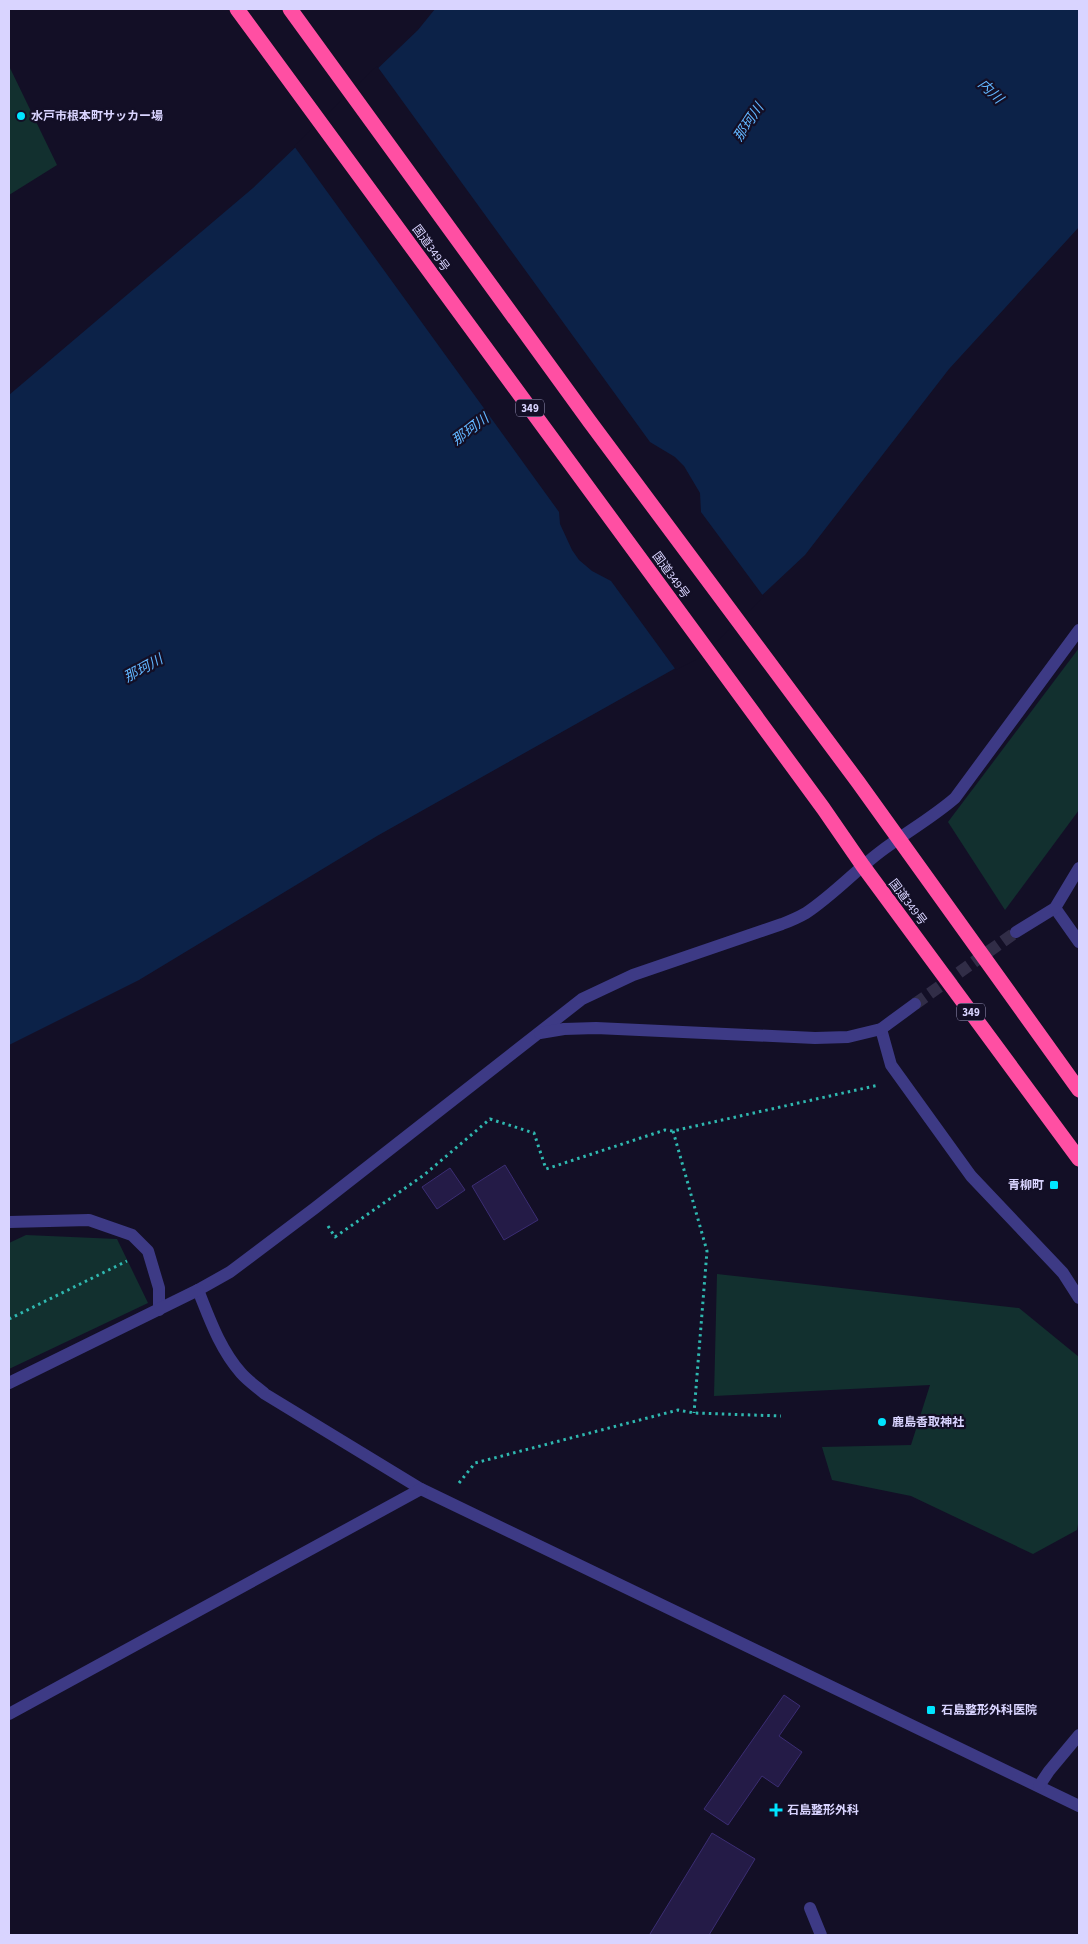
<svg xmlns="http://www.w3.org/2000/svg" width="1088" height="1944" font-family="'Source Sans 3','Noto Sans JP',sans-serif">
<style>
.green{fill:#12302f}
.water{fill:#0c2248}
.pier{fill:#130f26}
.building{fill:#241b47;stroke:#3b2d73}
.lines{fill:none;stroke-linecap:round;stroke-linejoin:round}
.minor-tunnel{stroke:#312d47;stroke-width:12;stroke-dasharray:12 6;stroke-linecap:butt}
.path{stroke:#2fb8b0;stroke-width:3;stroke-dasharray:2.5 4;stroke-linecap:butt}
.minor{stroke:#3d3a85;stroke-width:12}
.highway{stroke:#ff4fa3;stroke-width:15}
.poi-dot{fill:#00e5ff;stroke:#130f26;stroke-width:2}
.labels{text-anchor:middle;stroke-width:4.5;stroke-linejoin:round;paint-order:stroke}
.shield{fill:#130f26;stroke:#9e99be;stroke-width:1}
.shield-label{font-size:11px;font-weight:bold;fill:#d9d4ff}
.poi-label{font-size:12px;font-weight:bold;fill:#d9d4ff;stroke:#130f26;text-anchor:start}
.street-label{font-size:12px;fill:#d9d4ff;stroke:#130f26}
.water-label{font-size:14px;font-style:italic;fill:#62b6ff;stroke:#130f26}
</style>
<rect width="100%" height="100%" fill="#130f26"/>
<g class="green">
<path d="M9 66 57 165 9 195Z"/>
<path d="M1079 648V810L1005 910 948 822Z"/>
<path d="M26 1235 117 1239 148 1303 9 1369V1243Z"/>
<path d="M717 1274 1019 1308 1079 1357V1519L1077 1530 1033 1554 911 1496 832 1480 822 1447 911 1445 930 1385 714 1396Z"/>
</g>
<path class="water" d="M435 9H1079V227L949 369 805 555 697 656 377 836 139 980 9 1045V395L253 188 418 30Z"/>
<path class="pier" d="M377 66 650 442 675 457 684 466 700 493 701 512 764 597 699 658 676 670 611 581 592 571 579 560 572 550 560 524 559 512 294 146Z"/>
<g class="building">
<path d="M505 1165 538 1220 504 1240 472 1186Z"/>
<path d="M450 1168 465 1190 437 1209 422 1187Z"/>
<path d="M784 1695 800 1706 779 1736 802 1752 778 1787 762 1776 728 1825 704 1809Z"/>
<path d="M712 1833 755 1859 709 1935H652L650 1934Z"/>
</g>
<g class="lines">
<path class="minor-tunnel" d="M915 1004 1016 932"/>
<g class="path">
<path d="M673 1131 707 1251 694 1413"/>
<path d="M328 1226 335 1237 424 1175 490 1119 534 1133 546 1169 665 1130 673 1131 879 1085"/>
<path d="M9 1319 127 1261"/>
<path d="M459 1483 475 1463 678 1410 694 1413 781 1416"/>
</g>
<g class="minor">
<path d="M1079 630 955 798C932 818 905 833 880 852 855 871 833 895 806 913 799 917 790 921 782 924L633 975 582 999 315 1208 230 1272 198 1290C210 1320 220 1349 241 1373 248 1381 257 1387 265 1394L421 1489 1079 1806"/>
<path d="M1055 908 1079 942"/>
<path d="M1016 932 1055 908 1079 868"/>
<path d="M881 1029 891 1065 971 1176 1063 1273 1079 1298"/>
<path d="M540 1033 564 1029 596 1028 815 1038 848 1037 881 1029 915 1004"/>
<path d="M9 1222 89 1220 132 1235 148 1251 159 1288V1310"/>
<path d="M9 1383 198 1290"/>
<path d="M9 1714 421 1489"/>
<path d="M1039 1786 1049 1771 1079 1735"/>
<path d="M810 1908 821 1935"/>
</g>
<g class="highway">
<path d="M237 9 823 808 863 866 1079 1159"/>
<path d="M290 9 590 422 858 782 1079 1090"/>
</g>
</g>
<g class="poi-dot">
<circle cx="21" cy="116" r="5"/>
<rect x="1049" y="1180" width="10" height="10" rx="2.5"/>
<circle cx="882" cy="1422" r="5"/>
<rect x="926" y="1705" width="10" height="10" rx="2.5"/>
<path d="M773.5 1802.5h5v5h5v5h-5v5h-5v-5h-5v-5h5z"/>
</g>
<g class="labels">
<g class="shield">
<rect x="516" y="399.5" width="28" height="17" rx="4"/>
<rect x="957" y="1003.5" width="28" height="17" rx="4"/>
</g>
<g class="shield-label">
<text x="530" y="412">349</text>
<text x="971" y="1016">349</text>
</g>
<g class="poi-label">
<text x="31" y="120">水戸市根本町サッカー場</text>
<text x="1044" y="1189" text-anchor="end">青柳町</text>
<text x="892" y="1426">鹿島香取神社</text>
<text x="941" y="1714">石島整形外科医院</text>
<text x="787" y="1814">石島整形外科</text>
</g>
<g class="street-label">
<text transform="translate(431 248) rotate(54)" y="4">国道349号</text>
<text transform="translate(671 575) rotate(54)" y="4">国道349号</text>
<text transform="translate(908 902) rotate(53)" y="4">国道349号</text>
</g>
<g class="water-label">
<text transform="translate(991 91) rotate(43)" y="5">内川</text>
<text transform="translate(748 122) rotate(-56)" y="5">那珂川</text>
<text transform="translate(470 429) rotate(-37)" y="5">那珂川</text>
<text transform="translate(143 668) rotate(-29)" y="5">那珂川</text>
</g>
</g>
<rect width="1088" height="1944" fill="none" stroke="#d9d4ff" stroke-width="20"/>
</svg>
